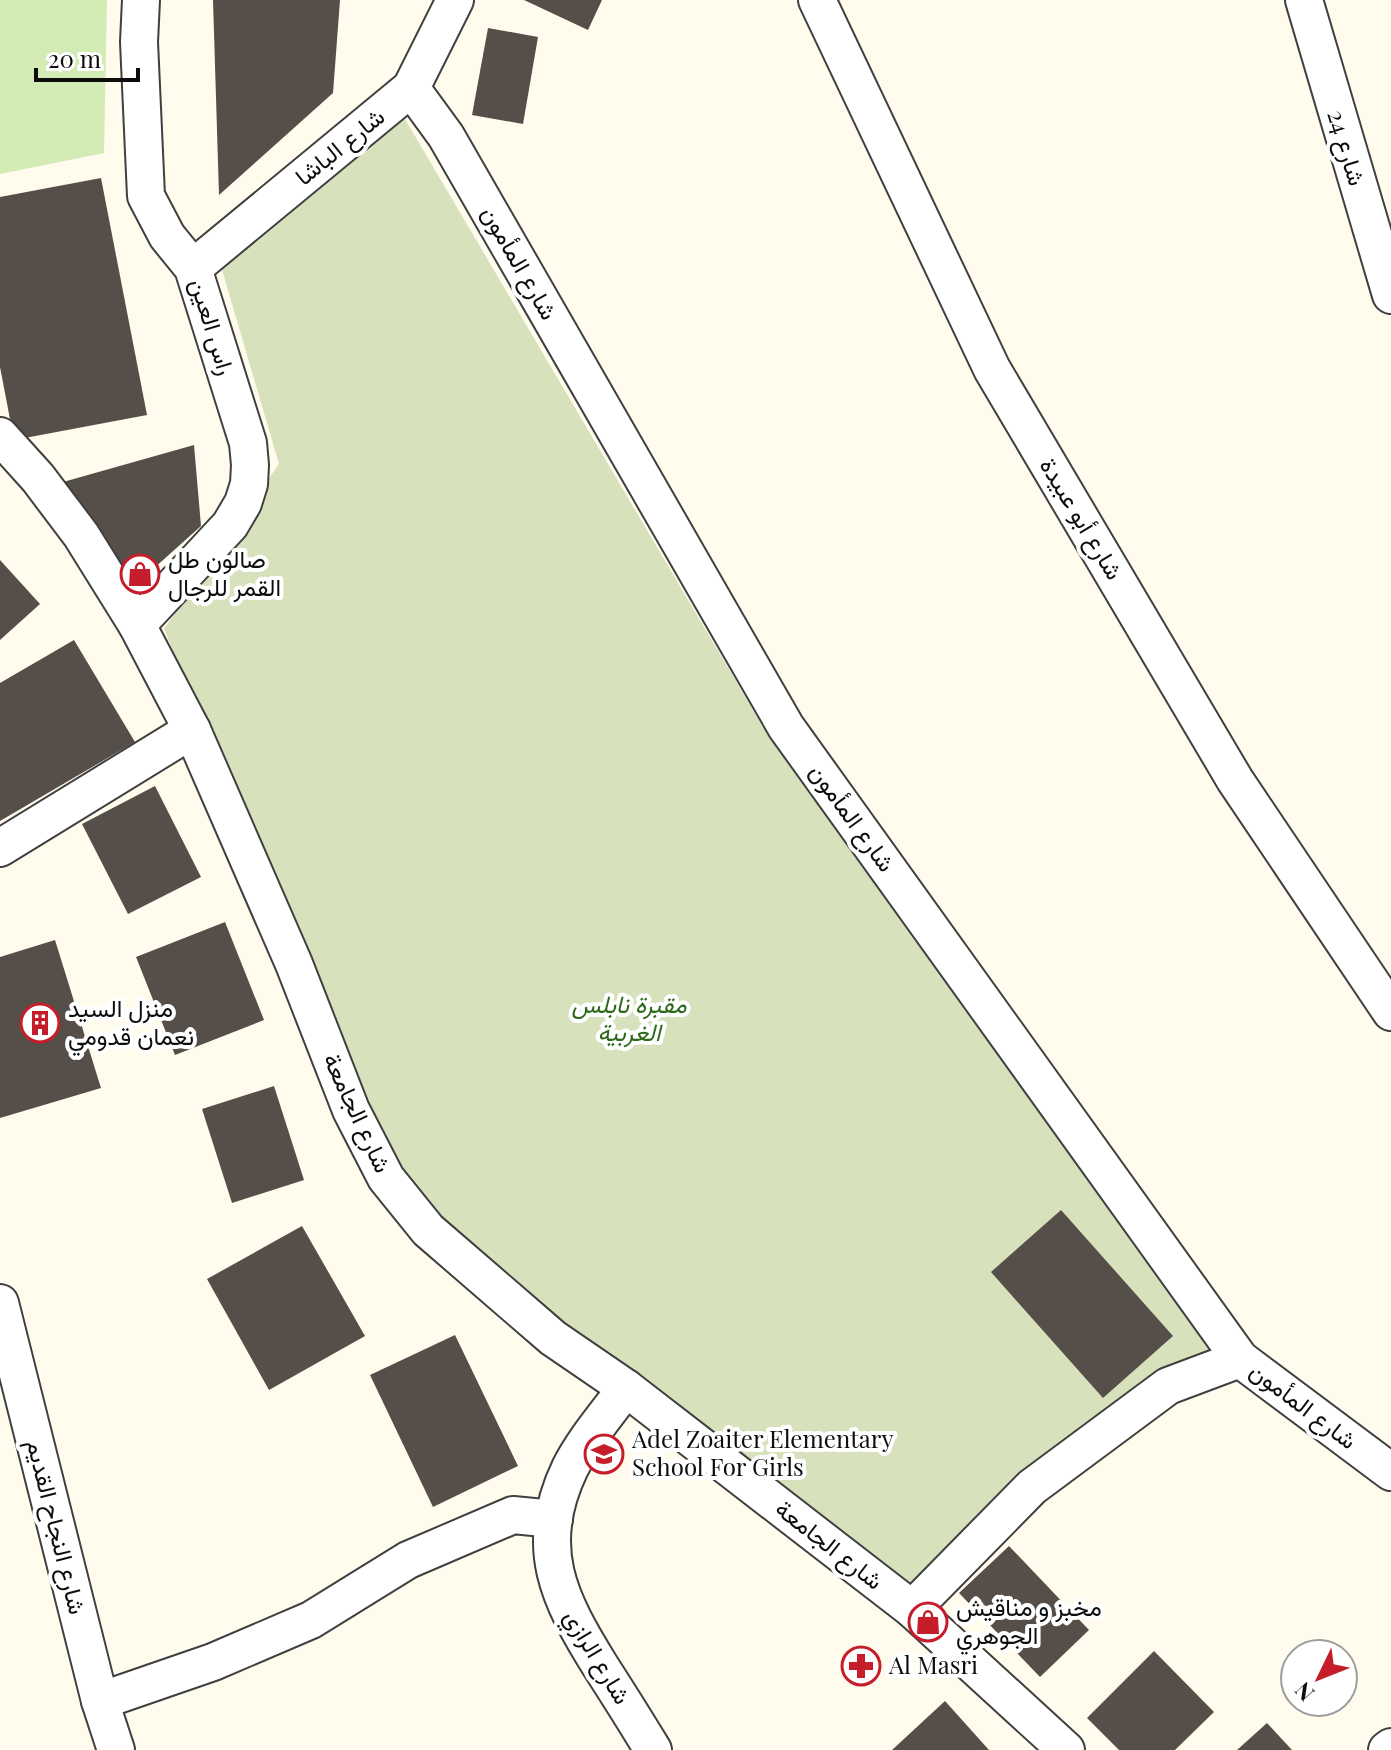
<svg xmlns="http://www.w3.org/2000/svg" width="1391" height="1750" font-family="'Playfair Display',Vazirmatn,serif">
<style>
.green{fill:#d3ecb5}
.cemetery{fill:#d7e2bd}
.building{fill:#564e49}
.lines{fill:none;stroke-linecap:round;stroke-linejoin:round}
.minor-casing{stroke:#404040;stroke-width:40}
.minor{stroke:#fff;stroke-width:36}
.labels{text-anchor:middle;stroke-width:8;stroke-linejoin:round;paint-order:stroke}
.street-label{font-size:24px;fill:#0d0d0d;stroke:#fff}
.poi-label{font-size:24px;fill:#0d0d0d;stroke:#fff;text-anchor:start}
.park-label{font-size:24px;font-style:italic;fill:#2c681a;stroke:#fff}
</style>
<rect width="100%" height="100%" fill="#fffbed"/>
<path class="green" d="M0 0H107L104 153 0 174Z"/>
<path class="cemetery" d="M402 114 767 734 1131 1232 1216 1355 915 1591 561 1330 435 1222 362 1109 164 629 279 464 220 263Z"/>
<g class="building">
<path d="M213 0H340L333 93 219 195Z"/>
<path d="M524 0H602L588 30Z"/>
<path d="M488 28 538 37 523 124 472 115Z"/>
<path d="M101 178 147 415 14 440 0 367V197Z"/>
<path d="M194 445 201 526 133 587 56 484Z"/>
<path d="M0 560 40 604 0 640Z"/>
<path d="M74 640 135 742 0 821V683Z"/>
<path d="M155 786 201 877 128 914 82 824Z"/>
<path d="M225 922 264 1020 175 1055 136 957Z"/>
<path d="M55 940 101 1088 0 1118V957Z"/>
<path d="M274 1086 304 1180 232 1203 202 1109Z"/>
<path d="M1061 1210 1173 1336 1103 1398 991 1272Z"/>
<path d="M302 1226 365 1336 269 1390 207 1279Z"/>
<path d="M455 1335 518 1466 433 1507 370 1375Z"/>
<path d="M1009 1546 1089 1630 1040 1677 959 1593Z"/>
<path d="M1154 1651 1214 1712 1175 1750H1119L1087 1718Z"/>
<path d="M945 1701 989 1750H892Z"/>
<path d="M1267 1723 1292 1750H1237Z"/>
</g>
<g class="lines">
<defs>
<g id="minor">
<path d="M817 0 992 369 1235 780 1391 1012"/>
<path d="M1304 0 1391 295"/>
<path d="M411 88 446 136 786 727 1240 1359 1391 1472"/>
<path d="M193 268 411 88 455 0"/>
<path d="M0 436 38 478 81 535 137 625 192 730 294 964 351 1110 386 1178 428 1230 553 1338 626 1388 912 1609 1066 1750"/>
<path d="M137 625 230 525 243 503 249 484 250 465 248 443 193 268 167 236 146 196 139 42 141 0"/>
<path d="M0 848 192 730"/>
<path d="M0 1303 100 1701 116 1750"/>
<path d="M626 1388C607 1414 584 1440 570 1468 532 1547 559 1600 601 1667 619 1695 636 1722 653 1750"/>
<path d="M912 1609 1032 1487 1168 1386 1240 1359"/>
<path d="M100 1701 213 1662 311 1620 408 1560 513 1515 554 1519"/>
<path d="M1387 1750 1391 1747"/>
</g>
</defs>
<use href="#minor" class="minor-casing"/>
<use href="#minor" class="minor"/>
</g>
<defs>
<symbol id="shop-ring" viewBox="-11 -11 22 22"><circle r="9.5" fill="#fff" stroke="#c51e2a" stroke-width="1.5"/><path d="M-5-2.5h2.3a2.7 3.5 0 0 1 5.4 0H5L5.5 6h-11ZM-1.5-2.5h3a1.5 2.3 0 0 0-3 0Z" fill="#c51e2a"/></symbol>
<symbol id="building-ring" viewBox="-11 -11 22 22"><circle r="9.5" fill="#fff" stroke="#c51e2a" stroke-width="1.5"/><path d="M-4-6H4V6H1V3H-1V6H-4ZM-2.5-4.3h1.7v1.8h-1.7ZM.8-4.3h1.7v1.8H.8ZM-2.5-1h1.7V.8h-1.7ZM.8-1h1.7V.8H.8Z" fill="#c51e2a"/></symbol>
<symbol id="school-ring" viewBox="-11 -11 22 22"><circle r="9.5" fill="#fff" stroke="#c51e2a" stroke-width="1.5"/><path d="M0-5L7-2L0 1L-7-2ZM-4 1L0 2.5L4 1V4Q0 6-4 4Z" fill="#c51e2a"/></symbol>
<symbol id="pharmacy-ring" viewBox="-11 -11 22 22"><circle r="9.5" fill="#fff" stroke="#c51e2a" stroke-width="1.5"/><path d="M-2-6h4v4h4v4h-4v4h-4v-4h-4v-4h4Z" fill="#c51e2a"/></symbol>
</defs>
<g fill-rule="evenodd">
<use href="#shop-ring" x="118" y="552" width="44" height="44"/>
<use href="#building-ring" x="18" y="1001" width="44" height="44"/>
<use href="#school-ring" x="582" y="1432" width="44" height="44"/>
<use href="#shop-ring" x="906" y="1600" width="44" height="44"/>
<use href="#pharmacy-ring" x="839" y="1644" width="44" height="44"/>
</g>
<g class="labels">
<g class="street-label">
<text transform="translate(340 147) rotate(-39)" y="8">شارع الباشا</text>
<text transform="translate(1346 148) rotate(73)" y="8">شارع 24</text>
<text transform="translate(519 263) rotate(60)" y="8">شارع المأمون</text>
<text transform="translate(212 327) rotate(73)" y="8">راس العين</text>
<text transform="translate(1081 519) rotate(59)" y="8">شارع أبو عبيدة</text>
<text transform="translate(852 818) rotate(54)" y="8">شارع المأمون</text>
<text transform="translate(357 1113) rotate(65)" y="8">شارع الجامعة</text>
<text transform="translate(1303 1406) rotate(37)" y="8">شارع المأمون</text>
<text transform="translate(56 1527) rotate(76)" y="8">شارع النجاح القديم</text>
<text transform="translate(829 1545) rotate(38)" y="8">شارع الجامعة</text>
<text transform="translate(597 1657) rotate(59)" y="8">شارع الرازي</text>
</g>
<g class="poi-label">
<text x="168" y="568">صالون طل<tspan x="168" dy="28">القمر للرجال</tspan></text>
<text x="68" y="1017">منزل السيد<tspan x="68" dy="28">نعمان قدومي</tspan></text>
<text x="632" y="1448">Adel Zoaiter Elementary<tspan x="632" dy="28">School For Girls</tspan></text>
<text x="956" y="1616">مخبز و مناقيش<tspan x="956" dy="28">الجوهري</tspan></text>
<text x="889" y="1674">Al Masri</text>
</g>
<g class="park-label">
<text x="629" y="1013">مقبرة نابلس<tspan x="629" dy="28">الغربية</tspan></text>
</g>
</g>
<g transform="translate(1319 1678) rotate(227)"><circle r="38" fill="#ffffff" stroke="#9e9e9e" stroke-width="2"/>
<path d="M0-6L14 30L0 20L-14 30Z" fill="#c51e2a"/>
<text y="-12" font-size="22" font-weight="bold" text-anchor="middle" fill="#0d0d0d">N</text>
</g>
<path d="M36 68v12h102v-12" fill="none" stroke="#0d0d0d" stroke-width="4"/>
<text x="48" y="68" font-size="24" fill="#0d0d0d" stroke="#ffffff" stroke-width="6" paint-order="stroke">20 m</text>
</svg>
